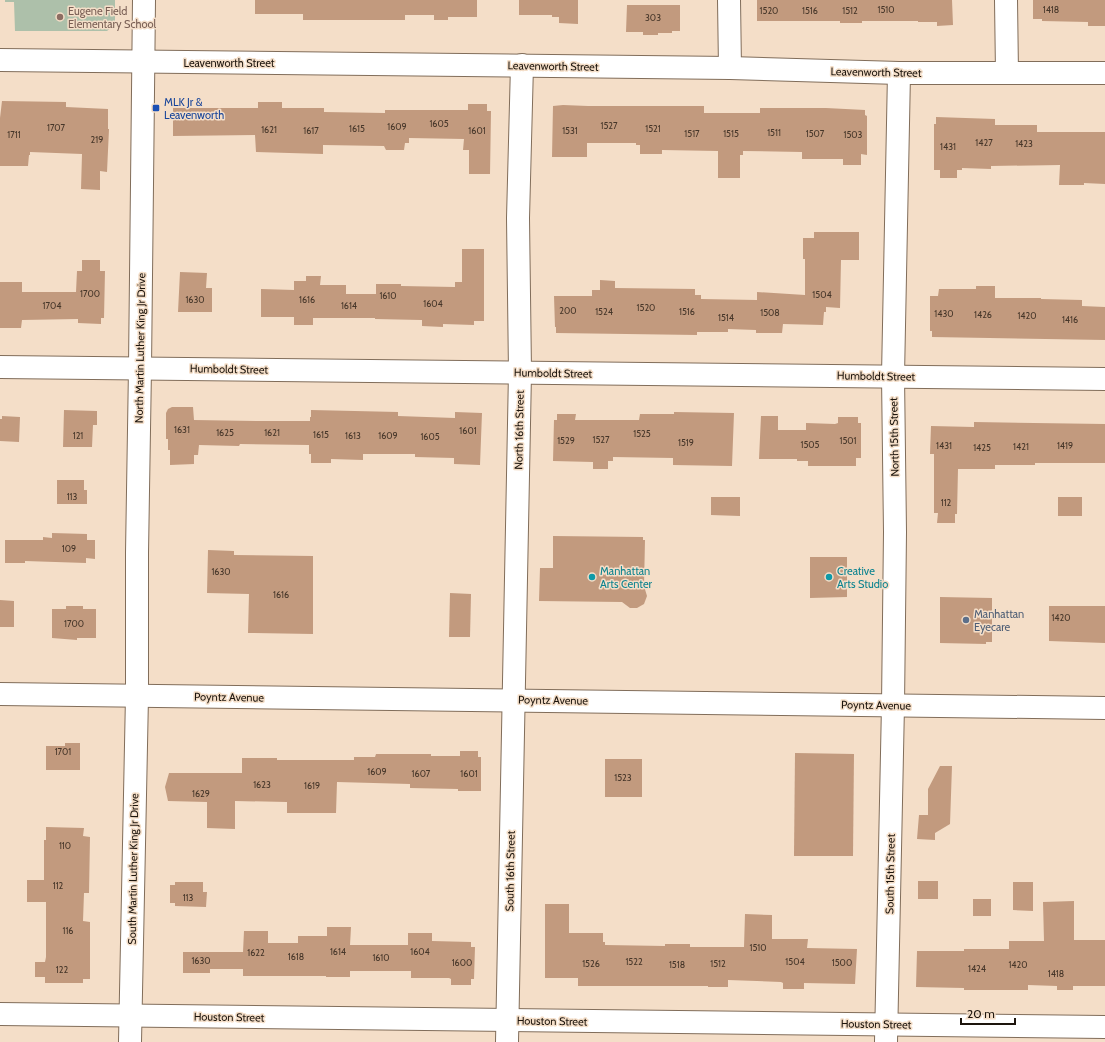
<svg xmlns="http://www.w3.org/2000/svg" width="1105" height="1042" font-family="Cabin,sans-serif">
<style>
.green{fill:#adc0aa}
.building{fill:#c29a7e}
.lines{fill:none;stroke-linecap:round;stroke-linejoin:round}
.minor-casing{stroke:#816d5a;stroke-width:24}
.minor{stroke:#fff;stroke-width:22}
.education-dot{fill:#8d6e63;stroke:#f4dec8;stroke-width:1.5}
.transit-dot{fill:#1a4fb4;stroke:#f4dec8;stroke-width:1.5}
.culture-dot{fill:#0f9aa8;stroke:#f4dec8;stroke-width:1.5}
.service-dot{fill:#5c6f8a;stroke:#f4dec8;stroke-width:1.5}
.labels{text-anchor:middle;stroke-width:3;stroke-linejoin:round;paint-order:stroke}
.number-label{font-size:9px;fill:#463629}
.education-label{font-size:11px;fill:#785e54;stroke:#f4dec8;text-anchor:start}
.street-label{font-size:11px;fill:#1d150d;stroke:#f4dec8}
.transit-label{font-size:11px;fill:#164399;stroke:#f4dec8;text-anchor:start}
.culture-label{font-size:11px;fill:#0d838f;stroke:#f4dec8;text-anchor:start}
.service-label{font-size:11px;fill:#4e5e75;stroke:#f4dec8;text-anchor:start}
</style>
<rect width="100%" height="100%" fill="#f4dec8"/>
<path class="green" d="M5 0H115V24L107 31H15L14 2H5Z"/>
<g class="building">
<path d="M255 0H477V17H448V20H434V15H405V20H303V14H255Z"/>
<path d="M519 0H578V24L559 23V17H552V15H519Z"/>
<path d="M757 0H952L953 25 937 26V22H918V21H862V23H840V21H757Z"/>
<path d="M1033 0H1105V26H1088V22L1042 21V19H1033Z"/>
<path d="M627 5H680V31H672V33H658V35H643V32H626Z"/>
<path d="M2 101 66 102V107L108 109V129H109L107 172 100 171V190L81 189 82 154 30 152V155H29L28 166H0V118Z"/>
<path d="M258 102H282V108H324V112L385 113V110H468V104H487V111H491L490 174H469V150H463L464 139 409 138V143H405L404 150H386L384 146 323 145V154L256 152 255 135 173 136V108H258Z"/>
<path d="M563 105 588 106H704V113H760V108H826L865 110V115L867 116V155L861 154V165H843V159H802V152L743 151V155H740V178H718V151L662 150V154H640V145H636V143H587V157H552L553 106Z"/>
<path d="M936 117 995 119V125H1037V132H1105V184L1084 183V185H1059L1060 165 991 166V169L962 168V170H957V178H940V170H934V124H936Z"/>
<path d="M814 232H859V260H841L840 308 826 307V312H824L823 325 783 324 782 333H756V330L728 329V332H697V335L556 333V327H555L554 296H592V290H600V280L615 281V288L695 289V295H701V299L757 300V292L805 295V259H803V238H814Z"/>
<path d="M462 249H484V321H474V325L443 324V327L422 326V320H421L375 319V318H313V325H294V317H261V289L294 290V281H306V276H321L320 285H346V294H376V284H401V286L455 287V282H462Z"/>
<path d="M82 260H100V271H105L104 318H101V324L78 323V319L22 320 21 328H0V282H22V292H76L77 271H82Z"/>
<path d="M180 272 207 273 206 288H212V312H178Z"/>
<path d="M976 286H995V298H1041V299L1082 300V306L1105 307V340L932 337V331H930V296H938L939 289H976Z"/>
<path d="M172 407H193L194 420 256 421H310V417H311V410L398 412V416L455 418V412L482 413 480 465 454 464V458L415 457V454H363V460L331 459V463H311V454H309V445L240 444 239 446 199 445 198 455H194V464L170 465V450H168V439H166V413L168 409Z"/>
<path d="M64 410 97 411V425H93L92 447H63Z"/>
<path d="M674 412 734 413 732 466 673 465V458L613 457V461H608V469H593V462L553 461 554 420H557V414H576L575 420H639L640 414H674Z"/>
<path d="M2 416 20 417 19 442 0 441V419H2Z"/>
<path d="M761 416H778V430H806V423L835 424 838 423V417H858V423H861V458H856V466H808V461H797V459H759Z"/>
<path d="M974 422 1105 424V463H1035V465H995V469H958L957 514H955V523H937L938 513H934V454H930L931 426 974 427Z"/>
<path d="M57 480H84V490H87V504H57Z"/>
<path d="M711 497H740V516L711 515Z"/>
<rect x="1058" y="497" width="24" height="19"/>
<path d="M52 533 87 534V540H95V559L86 558V563L25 561V563H5V540H43V537L52 538Z"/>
<path d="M553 536 643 537V540H645L644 586 647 596 644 604 637 608H630L622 602 539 601 540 568H553Z"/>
<path d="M208 550 234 551V555L313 556V634L248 633 249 594 207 593Z"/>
<path d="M810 557H847V597L810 598Z"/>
<path d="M450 593 471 594 470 637H449Z"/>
<path d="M940 597 992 598V642H986V644L940 643Z"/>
<path d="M0 600 14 601V627H0Z"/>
<path d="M66 606H83V609H96V638H77V640L52 638V609H66Z"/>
<path d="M1049 606H1105V643L1049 641Z"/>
<path d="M65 743H80V770H46V746H65Z"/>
<path d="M460 751H478V757H481V791H458V789L410 788V784L337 782 336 813H287V802L235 801V829L207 828V802L168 801 165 787 169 773H242V758H277V760H354V757H375L376 754H431V756H460Z"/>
<path d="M795 753 854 754 853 856H794Z"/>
<rect x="605" y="759" width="37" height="38"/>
<path d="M940 766H952L950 824 935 833V840L917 839 919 815H928V789Z"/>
<path d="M46 827 84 828 83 836 90 837 89 893H84L83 921 90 922V979H83V983H45V977H35V962H45L46 957V902H27V880H44V840H46Z"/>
<rect x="918" y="881" width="20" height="18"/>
<path d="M175 882H203V892H207L206 907 175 906V903H170V885H175Z"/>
<path d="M1013 882H1033V911L1013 910Z"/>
<rect x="973" y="899" width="18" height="17"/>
<path d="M1074 901V940H1105V986H1073V990H1057V986L1028 985V990H964V988L916 987 917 951H964V949H1009V941H1044L1043 902Z"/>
<path d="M545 904H569V933H603V942H605V945L665 946V944H690V947H744L745 914 772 915V939H808L807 948 857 949 855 984 804 983V989H783V983L781 982 728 980V987H708V986H578V978H545Z"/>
<path d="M327 927H351L350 945H408V933H432V941L471 942V947H475L474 979H471V985H451V979L449 978H411V971H350V977H326V976H243V969H210V973H183V952H243L244 931H268V943H298V936H327Z"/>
</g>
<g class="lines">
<defs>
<g id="minor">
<path d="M729 0 730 68"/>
<path d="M1006 0 1007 73"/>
<path d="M0 60 730 68 899 73H1105"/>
<path d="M0 367 1105 379"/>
<path d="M0 694 1105 708"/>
<path d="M0 1014 1105 1027"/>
<path d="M130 1042 137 696V553L140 368 144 0"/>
<path d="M507 1042 520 372 518 218 522 65"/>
<path d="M886 1042 893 705 895 532 893 376 899 73"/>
</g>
</defs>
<use href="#minor" class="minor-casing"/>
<use href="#minor" class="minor"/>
</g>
<circle class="education-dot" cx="60" cy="17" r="4"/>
<rect class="transit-dot" x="152" y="104" width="8" height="8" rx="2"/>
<g class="culture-dot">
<circle cx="592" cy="577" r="4"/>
<circle cx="829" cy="577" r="4"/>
</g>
<circle class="service-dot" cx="966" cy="620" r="4"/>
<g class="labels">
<g class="number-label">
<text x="886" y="13">1510</text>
<text x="1051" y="13">1418</text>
<text x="769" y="14">1520</text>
<text x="810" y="14">1516</text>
<text x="850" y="14">1512</text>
<text x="653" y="21">303</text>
<text x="439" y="127">1605</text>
<text x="609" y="129">1527</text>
<text x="397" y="130">1609</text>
<text x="56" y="131">1707</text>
<text x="357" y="132">1615</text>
<text x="653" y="132">1521</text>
<text x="269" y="133">1621</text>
<text x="311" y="134">1617</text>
<text x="477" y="134">1601</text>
<text x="570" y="134">1531</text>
<text x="774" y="136">1511</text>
<text x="692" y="137">1517</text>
<text x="731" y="137">1515</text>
<text x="815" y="137">1507</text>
<text x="14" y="138">1711</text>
<text x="853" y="138">1503</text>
<text x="97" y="143">219</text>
<text x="984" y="146">1427</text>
<text x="1024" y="147">1423</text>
<text x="948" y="150">1431</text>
<text x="90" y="297">1700</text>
<text x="822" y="298">1504</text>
<text x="388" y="299">1610</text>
<text x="195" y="303">1630</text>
<text x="307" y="303">1616</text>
<text x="433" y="307">1604</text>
<text x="52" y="309">1704</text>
<text x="349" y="309">1614</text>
<text x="646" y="311">1520</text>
<text x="568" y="314">200</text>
<text x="604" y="315">1524</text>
<text x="687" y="315">1516</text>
<text x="770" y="316">1508</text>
<text x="944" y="317">1430</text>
<text x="983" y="318">1426</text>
<text x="1027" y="319">1420</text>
<text x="726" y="321">1514</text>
<text x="1070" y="323">1416</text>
<text x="182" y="433">1631</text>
<text x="468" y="434">1601</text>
<text x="225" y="436">1625</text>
<text x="272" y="436">1621</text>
<text x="642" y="437">1525</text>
<text x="321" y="438">1615</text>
<text x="78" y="439">121</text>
<text x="353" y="439">1613</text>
<text x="388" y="439">1609</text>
<text x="430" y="440">1605</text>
<text x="601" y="443">1527</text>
<text x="566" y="444">1529</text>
<text x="848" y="444">1501</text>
<text x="686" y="446">1519</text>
<text x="810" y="448">1505</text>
<text x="944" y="449">1431</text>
<text x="1065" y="449">1419</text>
<text x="1021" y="450">1421</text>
<text x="982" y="451">1425</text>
<text x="72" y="500">113</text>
<text x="946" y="506">112</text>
<text x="69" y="552">109</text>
<text x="221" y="575">1630</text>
<text x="281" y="598">1616</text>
<text x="1061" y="621">1420</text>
<text x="74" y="627">1700</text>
<text x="63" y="755">1701</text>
<text x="377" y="775">1609</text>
<text x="421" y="777">1607</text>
<text x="469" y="777">1601</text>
<text x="623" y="781">1523</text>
<text x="262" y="788">1623</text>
<text x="312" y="789">1619</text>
<text x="201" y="797">1629</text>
<text x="65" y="849">110</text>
<text x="58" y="889">112</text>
<text x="188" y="901">113</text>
<text x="68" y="934">116</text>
<text x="758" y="951">1510</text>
<text x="338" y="955">1614</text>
<text x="420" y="955">1604</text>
<text x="256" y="956">1622</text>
<text x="296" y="960">1618</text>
<text x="381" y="961">1610</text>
<text x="201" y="964">1630</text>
<text x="634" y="965">1522</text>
<text x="795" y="965">1504</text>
<text x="462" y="966">1600</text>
<text x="842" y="966">1500</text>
<text x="591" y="967">1526</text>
<text x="718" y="967">1512</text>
<text x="677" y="968">1518</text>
<text x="1018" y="968">1420</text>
<text x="977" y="972">1424</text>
<text x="62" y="973">122</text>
<text x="1056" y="977">1418</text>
</g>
<g class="education-label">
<text x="68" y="15">Eugene Field<tspan x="68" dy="13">Elementary School</tspan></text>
</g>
<g class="street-label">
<text x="229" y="67">Leavenworth Street</text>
<text transform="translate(553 66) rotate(1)" y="4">Leavenworth Street</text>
<text transform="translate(876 72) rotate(1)" y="4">Leavenworth Street</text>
<text transform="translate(140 348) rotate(-89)" y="4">North Martin Luther King Jr Drive</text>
<text transform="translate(229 369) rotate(1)" y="4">Humboldt Street</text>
<text transform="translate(553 373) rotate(1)" y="4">Humboldt Street</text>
<text transform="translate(876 376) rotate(1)" y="4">Humboldt Street</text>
<text transform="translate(519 430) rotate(-89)" y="4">North 16th Street</text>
<text transform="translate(894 437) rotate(-91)" y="4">North 15th Street</text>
<text transform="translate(229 697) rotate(1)" y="4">Poyntz Avenue</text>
<text transform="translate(553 700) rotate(1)" y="4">Poyntz Avenue</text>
<text transform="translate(876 705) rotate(1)" y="4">Poyntz Avenue</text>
<text transform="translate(133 869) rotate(-89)" y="4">South Martin Luther King Jr Drive</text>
<text transform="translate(510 871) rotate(-89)" y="4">South 16th Street</text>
<text transform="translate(890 874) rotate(-89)" y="4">South 15th Street</text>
<text transform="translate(229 1017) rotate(1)" y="4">Houston Street</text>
<text transform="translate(552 1021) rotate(1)" y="4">Houston Street</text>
<text transform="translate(876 1024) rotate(1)" y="4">Houston Street</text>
</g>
<g class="transit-label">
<text x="164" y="106">MLK Jr &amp;<tspan x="164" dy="13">Leavenworth</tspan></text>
</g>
<g class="culture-label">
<text x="600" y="575">Manhattan<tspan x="600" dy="13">Arts Center</tspan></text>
<text x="837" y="575">Creative<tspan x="837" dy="13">Arts Studio</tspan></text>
</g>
<g class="service-label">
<text x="974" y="618">Manhattan<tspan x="974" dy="13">Eyecare</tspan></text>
</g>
</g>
<path d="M961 1018v6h54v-6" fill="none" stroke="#1d150d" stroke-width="2"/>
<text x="967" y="1018" font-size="12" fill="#1d150d" stroke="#f4dec8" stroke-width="3" paint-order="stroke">20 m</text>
</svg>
